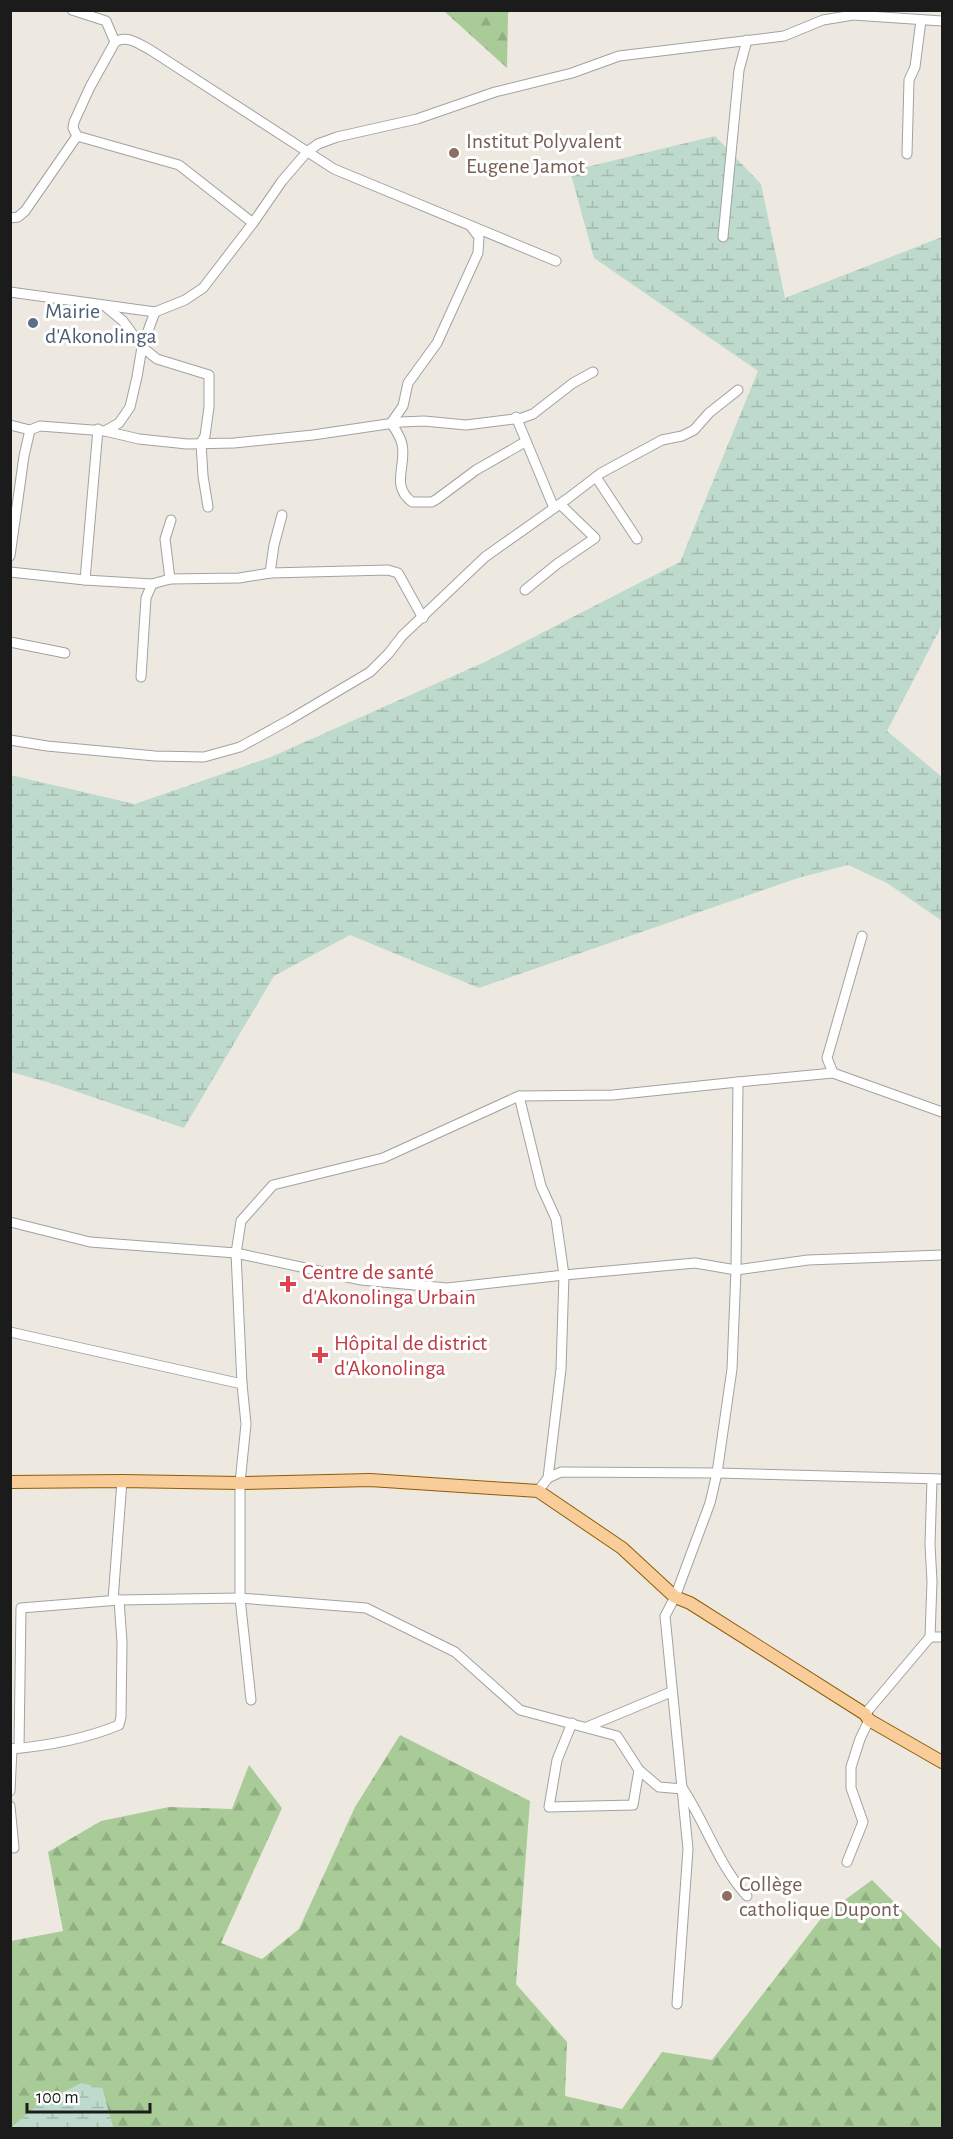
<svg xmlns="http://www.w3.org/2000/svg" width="953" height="2139" font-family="'Alegreya Sans',sans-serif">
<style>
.forest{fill:url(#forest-firs)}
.wetland{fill:url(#wetland-marsh)}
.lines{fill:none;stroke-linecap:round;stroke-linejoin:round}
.minor-casing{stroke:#a2a2a2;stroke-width:11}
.major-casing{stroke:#8e5d04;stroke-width:14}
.minor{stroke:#fff;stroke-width:9}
.major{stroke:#f9cd9a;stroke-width:12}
.education-dot{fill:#8d6e63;stroke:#fff;stroke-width:2}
.service-dot{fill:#5c6f8a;stroke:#fff;stroke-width:2}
.health-dot{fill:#e0444e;stroke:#fff;stroke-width:2}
.labels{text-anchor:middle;stroke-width:6;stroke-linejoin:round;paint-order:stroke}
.education-label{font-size:22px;fill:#785e54;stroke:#fff;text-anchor:start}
.service-label{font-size:22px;fill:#4e5e75;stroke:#fff;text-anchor:start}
.health-label{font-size:22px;fill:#be3a42;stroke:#fff;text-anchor:start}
</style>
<defs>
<pattern id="forest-firs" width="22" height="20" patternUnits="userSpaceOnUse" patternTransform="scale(1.5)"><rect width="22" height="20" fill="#a8cb97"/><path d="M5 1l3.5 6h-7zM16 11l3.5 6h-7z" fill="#90ae82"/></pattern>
<pattern id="wetland-marsh" width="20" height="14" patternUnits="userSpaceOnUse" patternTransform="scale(1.5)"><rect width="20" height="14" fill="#bedacd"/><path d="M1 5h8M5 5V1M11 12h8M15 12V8" fill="none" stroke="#a3baaf"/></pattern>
</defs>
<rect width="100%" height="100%" fill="#ede9e1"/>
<g class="forest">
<path d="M444 11H512L508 13 507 68Z"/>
<path d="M400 1735 530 1801 516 1984 567 2042 565 2096 622 2109 662 2052 712 2060 823 1916 872 1880 942 1950V2128H113L102 2088 37 2106 11 2128V1941L63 1931 48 1852 101 1821 169 1807 232 1809 249 1765 282 1808 221 1943 262 1959 299 1929 355 1807Z"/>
</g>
<g class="wetland">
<path d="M715 136 761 184 785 298 942 237V625L887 731 942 777V921L887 883 848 865 798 878 479 988 350 935 274 976 184 1128 54 1084 11 1072 10 775 135 804 271 757 487 661 680 562 758 371 594 258 570 171Z"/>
<path d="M81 2083 102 2088 113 2128H11L37 2106Z"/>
</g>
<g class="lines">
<defs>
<g id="minor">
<path d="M72 10 106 21 115 42"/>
<path d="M907 154 909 80 915 67 921 20"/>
<path d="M10 218 18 217 25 211 77 136"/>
<path d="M253 223 179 165 77 136 73 128 74 122 90 87 115 42C127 34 141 45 152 51L334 169 556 261"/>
<path d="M472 228 479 237 478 253 437 343 408 383 403 406 391 423C396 430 400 436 402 444 407 466 390 485 412 502H432L437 499 476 470 525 442"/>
<path d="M723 237 739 70 747 40"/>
<path d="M10 292 155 312"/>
<path d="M106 307 123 321 142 347 157 359 209 375V407L205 436 201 443 203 476 208 507"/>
<path d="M516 417 554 508"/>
<path d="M10 425 30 430 40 426 105 431 119 423 130 407 137 377 142 347 155 312 185 300 203 288 253 223 282 181 307 152 318 144 337 137 417 119 495 92 572 73 619 56 784 36 823 20 853 15 942 21"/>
<path d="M105 431 139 439 187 444 234 443 313 435 401 422 424 421 466 425 522 418 533 414 573 383 593 372"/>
<path d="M596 477 637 539"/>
<path d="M10 556 24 456 30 430"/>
<path d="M10 572 85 580 152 584 170 579 239 578 270 573 388 570 398 573 423 618"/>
<path d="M270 573 274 545 282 515"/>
<path d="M170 579 165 539 171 520"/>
<path d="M85 580 98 429"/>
<path d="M525 590 557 564 595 538 560 504"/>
<path d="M10 642 65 653"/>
<path d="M141 677 146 598 152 584"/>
<path d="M10 740 47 746 155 756 204 757 240 747 289 720 370 672 389 653 402 636 485 557 567 499 601 473 662 440 682 436 694 430 709 413 738 390"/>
<path d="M833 1073 827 1058 862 936"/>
<path d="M738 1082 833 1073 942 1112"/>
<path d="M519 1096 541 1186 556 1219 564 1275 561 1369 548 1478"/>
<path d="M10 1222 90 1242 236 1253 361 1280 447 1288 564 1275 695 1263 736 1270 808 1260 942 1255"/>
<path d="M10 1332 242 1384"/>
<path d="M538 1491 548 1478 561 1472 717 1473 942 1479"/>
<path d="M113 1600 122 1481"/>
<path d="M930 1637H942"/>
<path d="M251 1700 240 1598V1483L246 1424 242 1384 236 1253 241 1221 273 1185 383 1158 519 1096 613 1095 738 1082 736 1270 732 1369 717 1473 710 1503 675 1597 665 1616 688 1849 677 2004"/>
<path d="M865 1714 930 1637 932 1581 930 1545 932 1479"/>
<path d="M572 1723 557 1760 549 1807 633 1805 639 1770"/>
<path d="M587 1727 671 1692"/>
<path d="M19 1748 21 1608 119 1600 240 1598 366 1608 455 1652 520 1710 617 1736 639 1770 659 1787 683 1789C706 1824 719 1866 747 1896"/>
<path d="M10 1749C47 1746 85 1739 119 1725L121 1717 122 1642 119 1600"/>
<path d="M10 1791 12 1749"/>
<path d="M10 1806 14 1848"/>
<path d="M847 1862 863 1822 851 1788V1767L860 1739 869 1720"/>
</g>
<path id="major" d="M10 1482 122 1481 240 1483 370 1480 538 1491 622 1548 675 1597 690 1603 865 1714 869 1720 942 1762"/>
</defs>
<use href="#minor" class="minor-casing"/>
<use href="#major" class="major-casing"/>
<use href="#minor" class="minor"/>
<use href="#major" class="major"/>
</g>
<g class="education-dot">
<circle cx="454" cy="153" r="6"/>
<circle cx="727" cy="1896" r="6"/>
</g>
<circle class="service-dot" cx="33" cy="323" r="6"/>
<g class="health-dot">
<path d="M285 1275h6v6h6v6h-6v6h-6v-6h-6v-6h6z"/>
<path d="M317 1346h6v6h6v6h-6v6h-6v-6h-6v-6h6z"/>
</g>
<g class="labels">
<g class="education-label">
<text x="466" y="148">Institut Polyvalent<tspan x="466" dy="25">Eugene Jamot</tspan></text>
<text x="739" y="1891">Collège<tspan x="739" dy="25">catholique Dupont</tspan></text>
</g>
<g class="service-label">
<text x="45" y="318">Mairie<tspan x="45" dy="25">d'Akonolinga</tspan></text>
</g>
<g class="health-label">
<text x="302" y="1279">Centre de santé<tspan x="302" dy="25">d'Akonolinga Urbain</tspan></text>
<text x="334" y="1350">Hôpital de district<tspan x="334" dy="25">d'Akonolinga</tspan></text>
</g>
</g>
<rect width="953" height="2139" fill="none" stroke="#1b1b1b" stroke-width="24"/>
<path d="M27 2103v9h123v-9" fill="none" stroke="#1b1b1b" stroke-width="3"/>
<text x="36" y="2103" font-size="18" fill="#1b1b1b" stroke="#ffffff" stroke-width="4.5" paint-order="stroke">100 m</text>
</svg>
